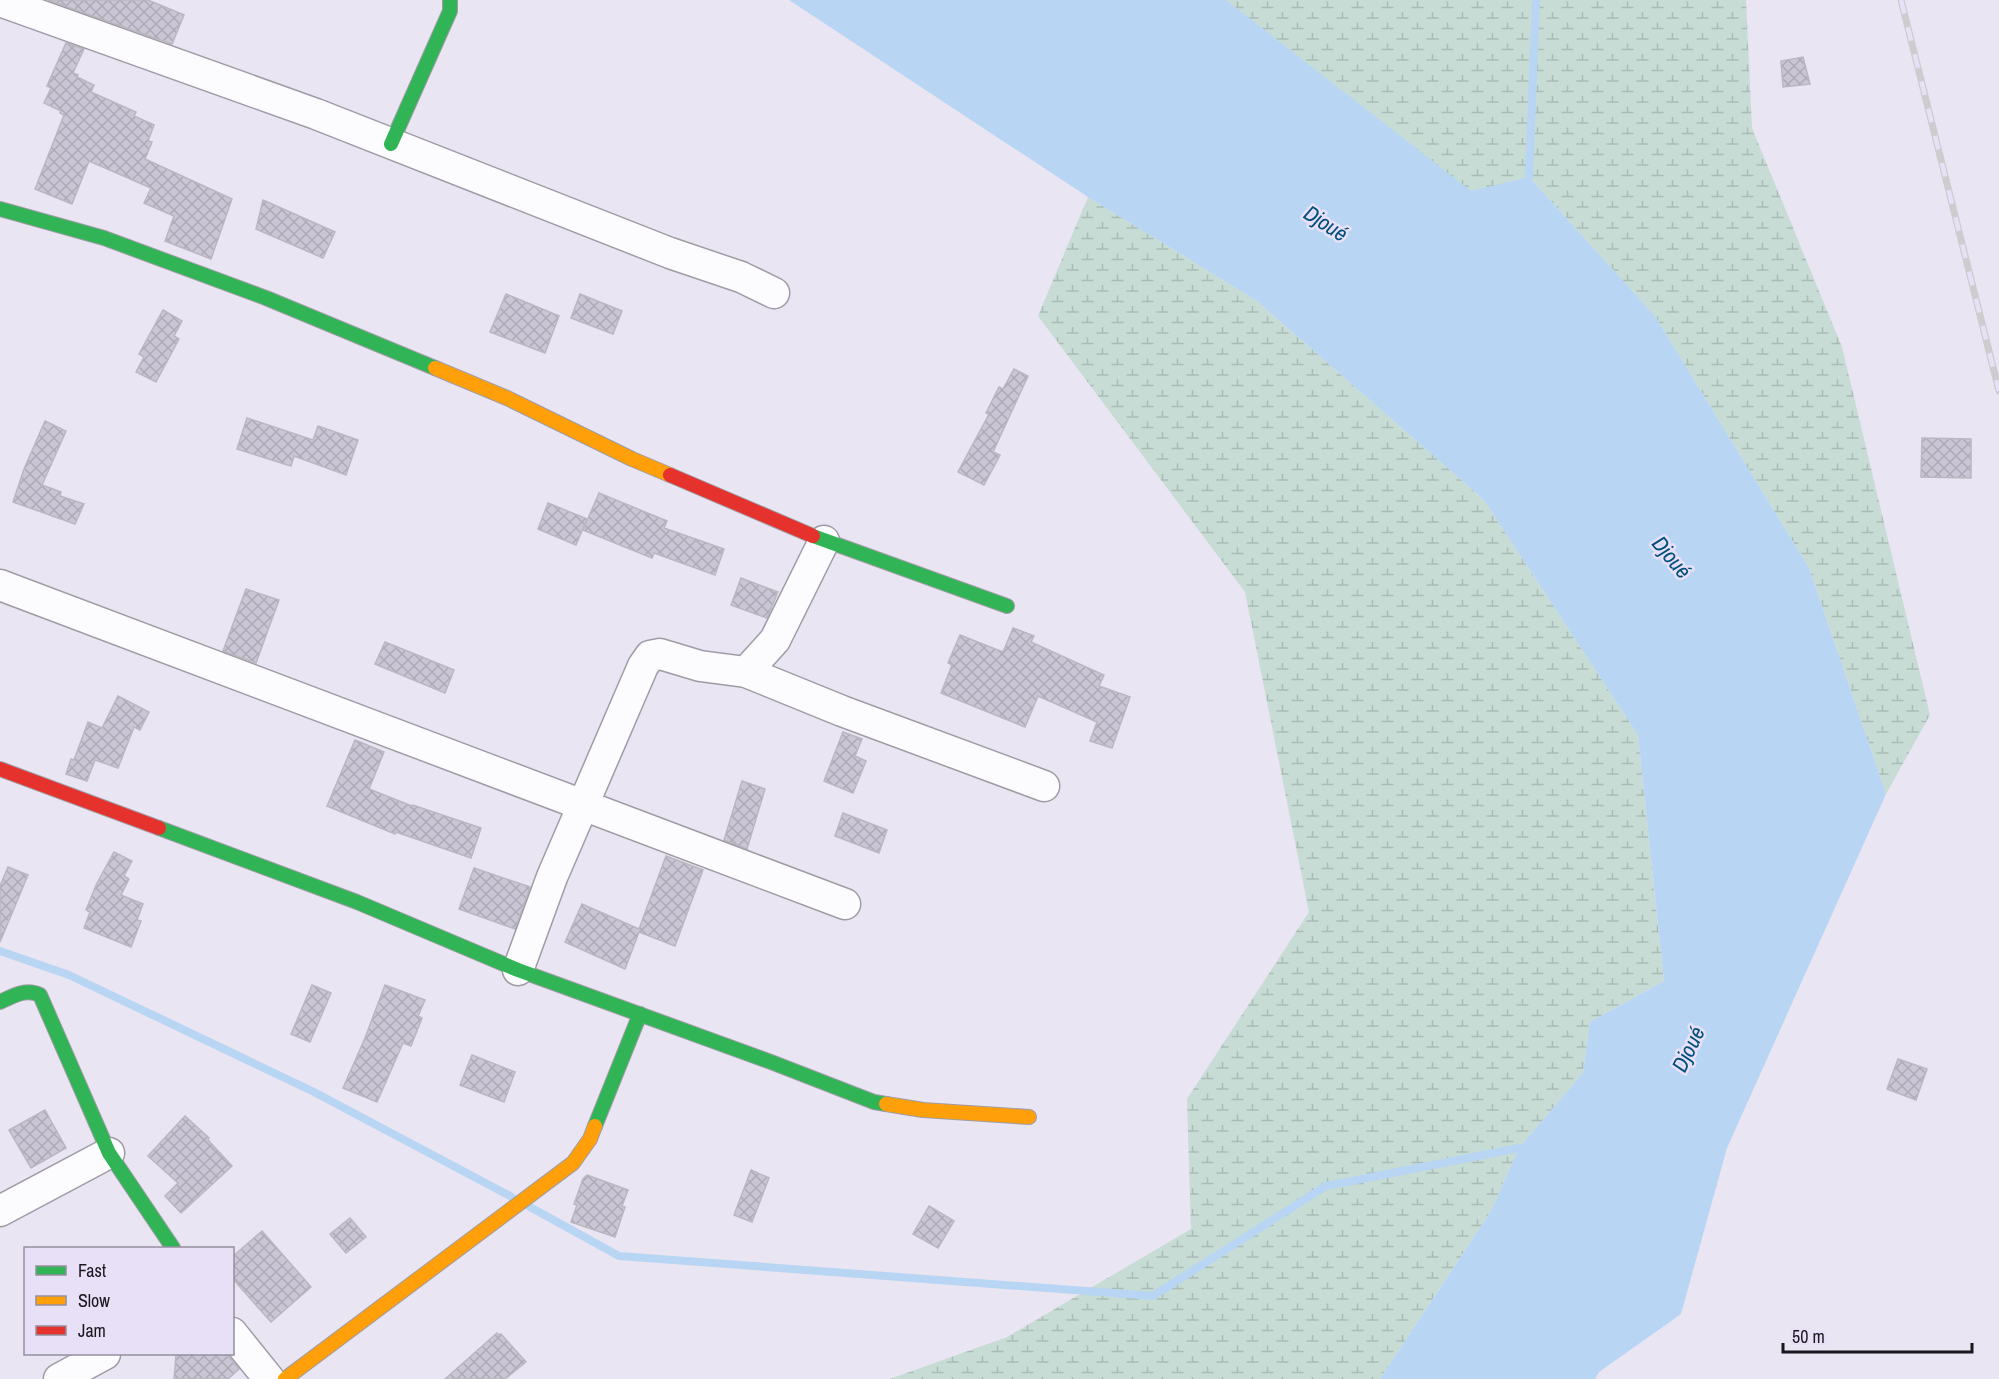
<svg xmlns="http://www.w3.org/2000/svg" width="1999" height="1379" font-family="'Archivo Narrow',sans-serif">
<style>
.wetland{fill:url(#wetland-marsh)}
.water{fill:#b8d6f3}
.lines{fill:none;stroke-linecap:round;stroke-linejoin:round}
.stream{stroke:#b8d6f3;stroke-width:8}
.building{fill:url(#building-cross-hatch);stroke:#bbb7c1;stroke-width:1.5}
.street-casing{stroke:#9f9ca6;stroke-width:33}
.fast-casing{stroke:#9f9ca6;stroke-width:16}
.slow-casing{stroke:#9f9ca6;stroke-width:16}
.jam-casing{stroke:#9f9ca6;stroke-width:16}
.street{stroke:#fcfbfd;stroke-width:30}
.fast{stroke:#30b455;stroke-width:14}
.slow{stroke:#ff9f0a;stroke-width:14}
.jam{stroke:#e5322d;stroke-width:14}
.rail-casing{stroke:#cdcccf;stroke-width:7}
.rail{stroke:#e8e0f7;stroke-width:4.5;stroke-dasharray:14;stroke-linecap:butt}
.labels{text-anchor:middle;stroke-width:5;stroke-linejoin:round;paint-order:stroke}
.water-label{font-size:22px;font-style:italic;fill:#014f7c;stroke:#e8e0f7}
</style>
<defs>
<pattern id="wetland-marsh" width="20" height="14" patternUnits="userSpaceOnUse" patternTransform="scale(1.5)"><rect width="20" height="14" fill="#c7dcd5"/><path d="M1 5h8M5 5V1M11 12h8M15 12V8" fill="none" stroke="#aabcb6"/></pattern>
<pattern id="building-cross-hatch" width="8" height="8" patternUnits="userSpaceOnUse" patternTransform="scale(1.5)"><rect width="8" height="8" fill="#cbc6d5"/><path d="M0 0l8 8M0 8l8-8" fill="none" stroke="#aea9b6"/></pattern>
</defs>
<rect width="100%" height="100%" fill="#e9e5f2"/>
<g class="wetland">
<path d="M1226 0H1746L1752 128 1842 347 1930 715 1886 794 1809 568 1655 316 1529 177 1471 192Z"/>
<path d="M1088 197 1257 301 1484 500 1638 735 1664 981 1590 1022 1583 1073 1519 1148 1491 1211 1380 1379H890L1007 1337 1191 1229 1187 1099 1309 912 1245 592 1038 316Z"/>
</g>
<path class="water" d="M789 0H1226L1471 191 1529 177 1655 316 1809 568 1886 794 1727 1148 1681 1314 1599 1372 1595 1379H1380L1491 1211 1519 1148 1583 1073 1590 1022 1664 981 1638 735 1484 500 1257 301 1088 197Z"/>
<g class="lines">
<g class="stream">
<path d="M1525 187 1529 177 1536 0"/>
<path d="M0 951 69 975 314 1092 512 1197"/>
<path d="M530 1207 619 1256 1153 1296 1326 1186 1519 1148 1526 1152"/>
</g>
</g>
<g class="building">
<path d="M48 0H148L184 15 172 44Z"/>
<path d="M66 43 84 49 73 73 78 75 77 77 94 85 91 92 136 112 134 116 154 125 148 141 152 142 145 159 232 199 211 259 165 241 174 216 144 203 151 188 89 161 72 204 35 189 64 115 60 113 61 111 44 103 51 88 47 86Z"/>
<path d="M1803 57 1810 84 1783 87 1781 61Z"/>
<path d="M263 200 335 232 323 258 256 229Z"/>
<path d="M506 294 559 316 545 353 490 332Z"/>
<path d="M580 294 622 311 613 334 571 318Z"/>
<path d="M163 310 182 321 174 336 179 339 156 382 136 372 144 357 139 354Z"/>
<path d="M1014 369 1028 376 993 452 1000 455 984 485 958 472 989 414 986 413 999 387 1003 389Z"/>
<path d="M247 418 313 440 318 426 358 440 346 475 294 456 291 466 237 449Z"/>
<path d="M45 421 66 431 42 485 61 492 60 496 84 504 75 524 13 502 24 469Z"/>
<path d="M1922 438 1971 439V478L1921 477Z"/>
<path d="M599 493 667 521 664 528 724 549 715 575 654 553 652 558 583 530Z"/>
<path d="M548 503 587 519 576 545 538 529Z"/>
<path d="M741 578 778 592 767 618 731 605Z"/>
<path d="M246 589 279 600 256 663 223 651Z"/>
<path d="M1013 628 1034 636 1031 642 1104 675 1099 686 1130 697 1112 748 1090 741 1097 722 1038 696 1025 727 941 693 952 665 948 663 960 635 1003 652Z"/>
<path d="M385 642 454 670 445 693 375 664Z"/>
<path d="M118 696 149 712 140 730 134 727 118 768 95 760 87 781 66 774 71 759 74 760 88 722 102 728Z"/>
<path d="M843 732 862 739 855 756 866 761 853 793 824 781Z"/>
<path d="M355 740 384 752 369 789 412 806 413 805 481 828 471 858 396 832 395 834 327 806Z"/>
<path d="M742 781 765 789 747 849 724 840Z"/>
<path d="M843 813 887 830 879 853 835 836Z"/>
<path d="M114 852 132 861 124 876 129 879 121 895 143 904 137 920 141 921 131 947 84 928 90 912 86 910 97 883Z"/>
<path d="M666 856 703 870 675 946 639 932 625 969 565 942 582 904 639 929Z"/>
<path d="M8 867 28 875 0 942V886Z"/>
<path d="M474 868 530 887 515 929 459 909Z"/>
<path d="M312 985 331 993 310 1042 291 1034Z"/>
<path d="M385 985 425 1000 418 1016 422 1018 411 1046 403 1043 377 1102 343 1088 365 1038Z"/>
<path d="M472 1055 515 1072 504 1102 460 1085Z"/>
<path d="M1898 1059 1927 1069 1916 1100 1887 1089Z"/>
<path d="M45 1110 66 1148 31 1168 9 1130Z"/>
<path d="M185 1116 209 1138 208 1140 232 1166 181 1213 165 1196 178 1183 148 1156Z"/>
<path d="M751 1170 769 1178 752 1222 734 1215Z"/>
<path d="M587 1175 628 1190 622 1206 625 1207 615 1237 571 1222 577 1205 574 1204 583 1179Z"/>
<path d="M929 1206 954 1221 938 1248 913 1234Z"/>
<path d="M350 1218 366 1237 346 1253 330 1234Z"/>
<path d="M262 1231 311 1287 271 1322 232 1278V1257Z"/>
<path d="M497 1333 499 1335 501 1334 526 1362 505 1379H445Z"/>
<path d="M186 1353H226L239 1369 228 1379H174L176 1355 186 1356Z"/>
</g>
<g class="lines">
<defs>
<g id="street">
<path d="M0 1 316 114 670 253 741 277 774 293"/>
<path d="M0 585 845 904"/>
<path d="M746 672 842 711 1044 786"/>
<path d="M518 970 552 877 643 666 650 656 660 654 700 666 746 672 775 640 824 541"/>
<path d="M0 1211 109 1153"/>
<path d="M232 1333 269 1379"/>
<path d="M59 1379 105 1354"/>
</g>
<g id="fast">
<path d="M391 144 450 11V0"/>
<path d="M0 209 104 238 266 298 435 368"/>
<path d="M813 536 1007 606"/>
<path d="M159 828 357 902 518 970 771 1062 874 1102 886 1104"/>
<path d="M0 1002C13 996 26 988 40 995L109 1153 173 1248"/>
<path d="M595 1126 640 1014"/>
</g>
<g id="slow">
<path d="M435 368 507 398 632 459 670 475"/>
<path d="M886 1104 923 1110 1029 1117"/>
<path d="M285 1379 573 1163 590 1139 595 1126"/>
</g>
<g id="jam">
<path d="M670 475 813 536"/>
<path d="M0 769 159 828"/>
</g>
</defs>
<use href="#street" class="street-casing"/>
<use href="#fast" class="fast-casing"/>
<use href="#slow" class="slow-casing"/>
<use href="#jam" class="jam-casing"/>
<use href="#street" class="street"/>
<use href="#fast" class="fast"/>
<use href="#slow" class="slow"/>
<use href="#jam" class="jam"/>
<defs>
<path id="rail" d="M1901 0 1999 391"/>
</defs>
<use href="#rail" class="rail-casing"/>
<use href="#rail" class="rail"/>
</g>
<g class="labels">
<g class="water-label">
<text transform="translate(1326 223) rotate(33)" y="8">Djoué</text>
<text transform="translate(1672 557) rotate(50)" y="8">Djoué</text>
<text transform="translate(1688 1049) rotate(-64)" y="8">Djoué</text>
</g>
</g>
<rect x="24" y="1247" width="210" height="108" fill="#e8e0f7" stroke="#958fa0" stroke-width="1.5"/>
<rect x="36" y="1266" width="30" height="9" fill="#30b455" stroke="#958fa0" stroke-width="1.5"/>
<text x="78" y="1277" font-size="18" fill="#19161d">Fast</text>
<rect x="36" y="1296" width="30" height="9" fill="#ff9f0a" stroke="#958fa0" stroke-width="1.5"/>
<text x="78" y="1307" font-size="18" fill="#19161d">Slow</text>
<rect x="36" y="1326" width="30" height="9" fill="#e5322d" stroke="#958fa0" stroke-width="1.5"/>
<text x="78" y="1337" font-size="18" fill="#19161d">Jam</text>
<path d="M1783 1343v9h189v-9" fill="none" stroke="#19161d" stroke-width="3"/>
<text x="1792" y="1343" font-size="18" fill="#19161d" stroke="#e8e0f7" stroke-width="4.5" paint-order="stroke">50 m</text>
</svg>
